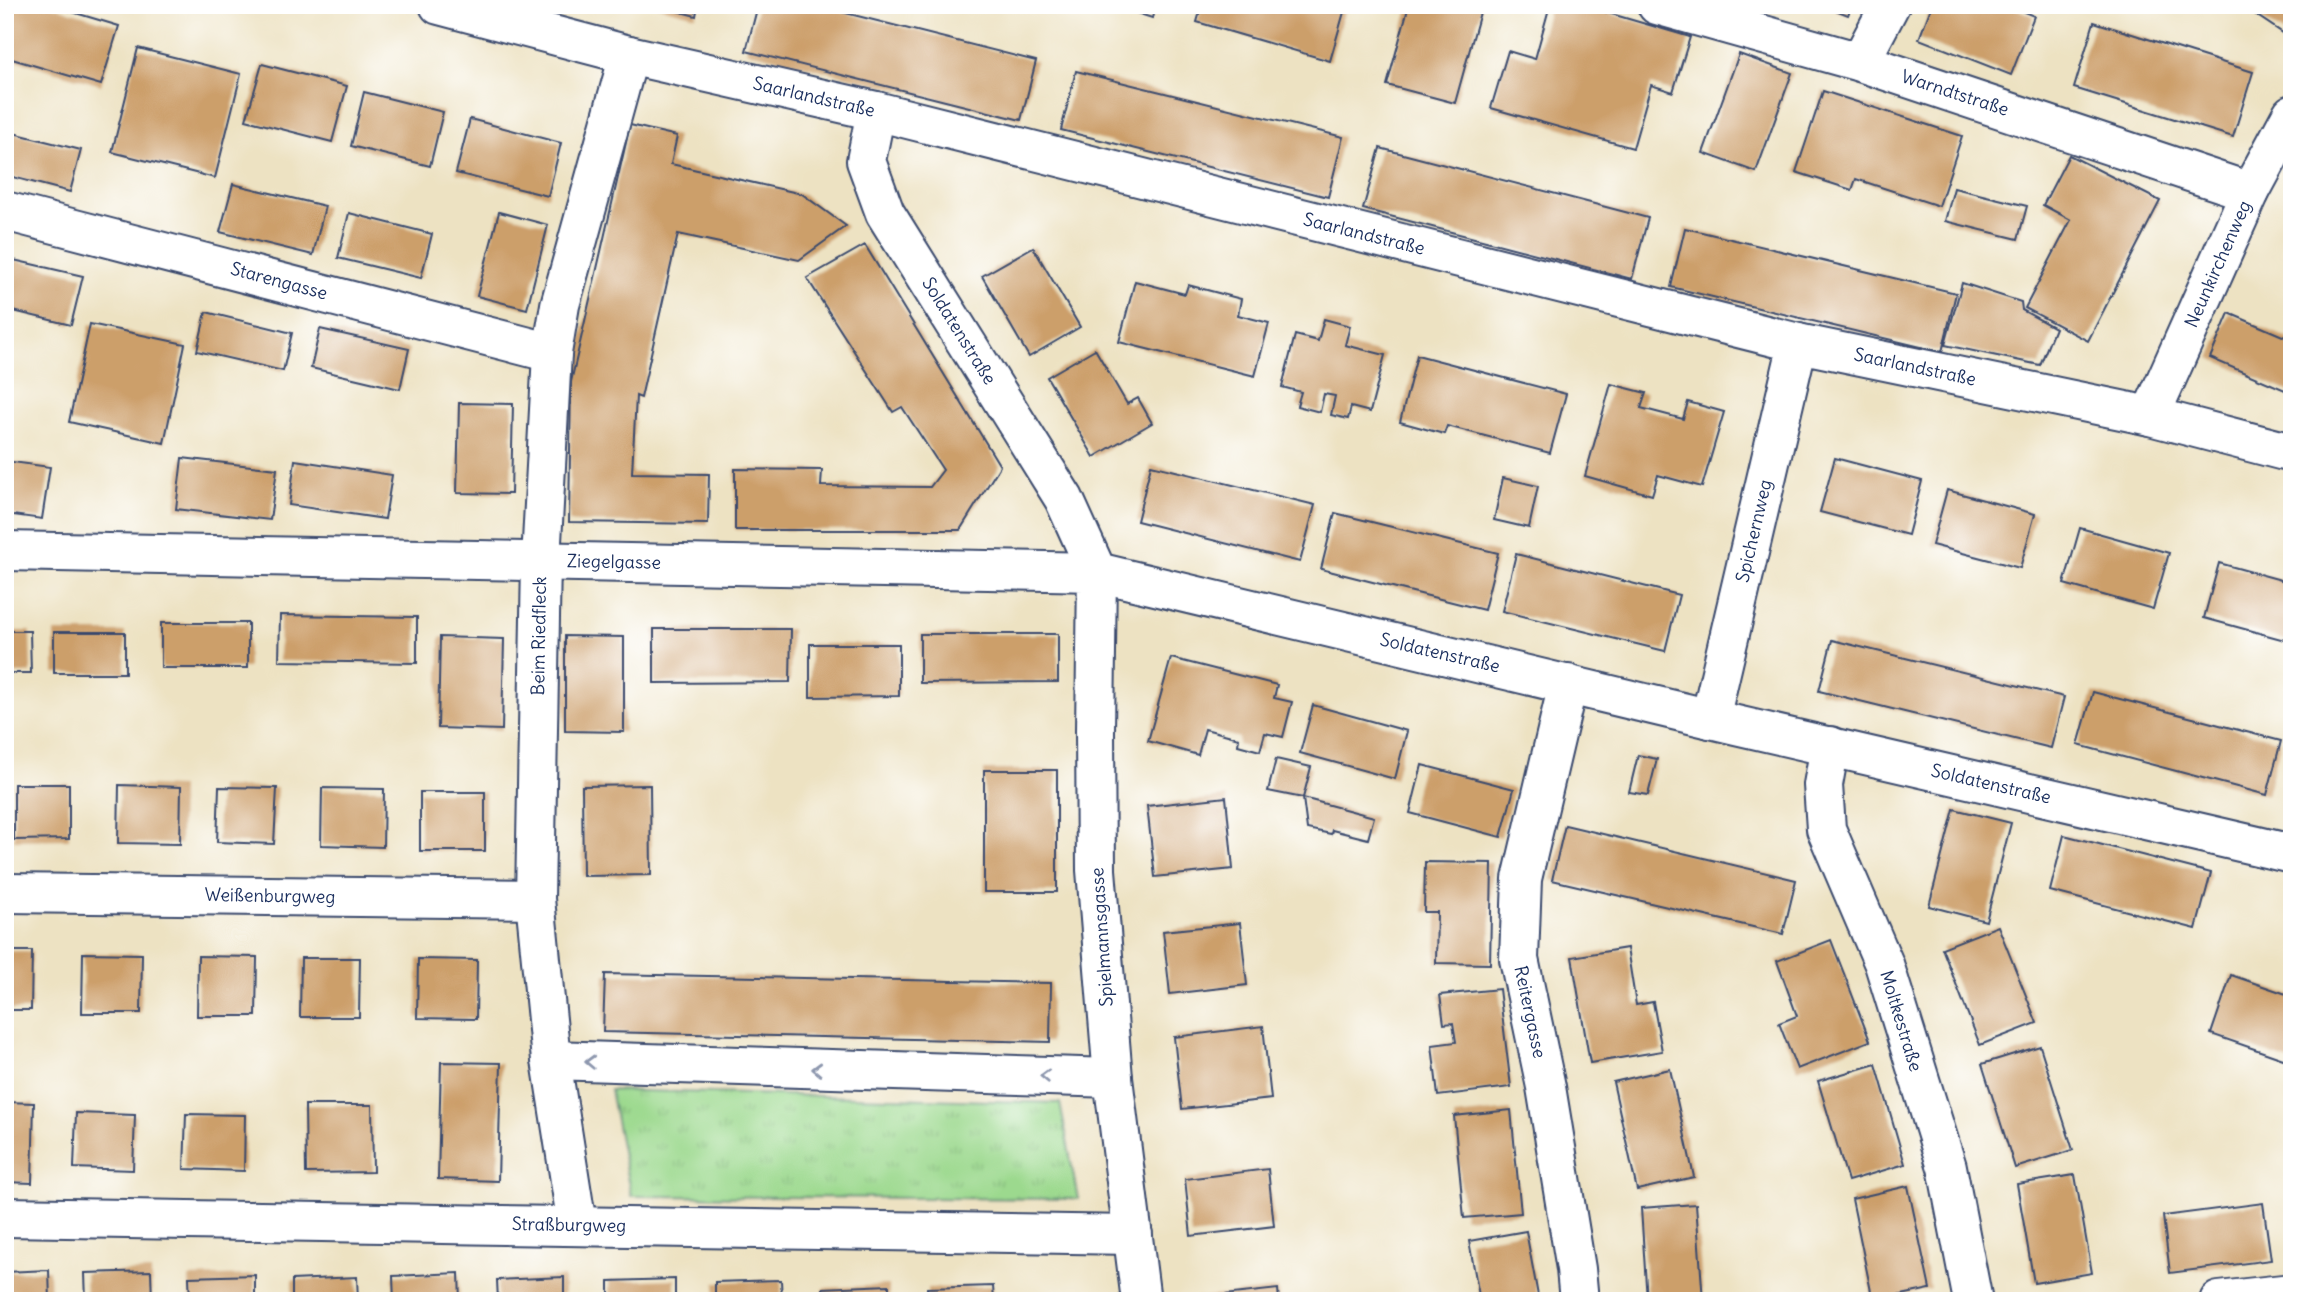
<svg xmlns="http://www.w3.org/2000/svg" width="2297" height="1306" font-family="Delius,sans-serif">
<style>
.park{fill:url(#park-tufts);stroke:#5c8476;stroke-width:2}
.building{fill:#cc9f6b}
.lines{fill:none;stroke-linecap:round;stroke-linejoin:round}
.minor-casing{stroke:#3a4a6d;stroke-width:42}
.minor{stroke:#fff;stroke-width:38}
.oneway{stroke:#8d97ae}
.labels{text-anchor:middle;stroke-width:5;stroke-linejoin:round;paint-order:stroke}
.street-label{font-size:18px;fill:#1b2f5e;stroke:#fff}
</style>
<defs>
<pattern id="park-tufts" width="24" height="20" patternUnits="userSpaceOnUse" patternTransform="scale(1.75)"><rect width="24" height="20" fill="#9cd98e"/><path d="M3 7l-1-3M5 7V3M7 7l1-3M15 17l-1-3M17 17v-4M19 17l1-3" fill="none" stroke="#86bb7d"/></pattern>
</defs>
<rect width="100%" height="100%" fill="#fff"/>
<filter id="ink" filterUnits="userSpaceOnUse"><feTurbulence type="fractalNoise" baseFrequency=".0143" numOctaves="2"/><feDisplacementMap in="SourceGraphic" scale="14" xChannelSelector="R" yChannelSelector="G"/><feConvolveMatrix kernelMatrix="1 2 1 2 8 2 1 2 1" color-interpolation-filters="sRGB"/></filter>
<filter id="wash" filterUnits="userSpaceOnUse"><feTurbulence type="fractalNoise" baseFrequency=".00686" numOctaves="4" result="noise"/><feDisplacementMap in="SourceGraphic" scale="28" xChannelSelector="R" yChannelSelector="G"/><feGaussianBlur stdDeviation="1.57" result="paint"/><feColorMatrix in="noise" values="0 0 0 0 0 0 0 0 0 0 0 0 0 0 0 0 0 1.4 0 .05"/><feComposite in="paint" operator="in"/></filter>
<g filter="url(#wash)">
<rect width="100%" height="100%" fill="#ede2c2"/>
<path class="park" d="M610 1090 1060 1103 1078 1199 631 1196Z"/>
<g id="blocks">
<g class="building">
<path d="M5 5H49L119 26 101 85 5 57Z"/>
<path d="M653 5H698L696 16Z"/>
<path d="M758 5H814L1036 61 1021 120 746 51Z"/>
<path d="M1112 5H1156L1152 18Z"/>
<path d="M1202 5H1346L1330 61 1197 22Z"/>
<path d="M1409 5H1482L1455 103 1387 85Z"/>
<path d="M1550 5H1581L1690 37 1673 92 1651 85 1633 148 1491 108 1508 51 1535 59Z"/>
<path d="M1823 5H1852L1848 15Z"/>
<path d="M1932 5H2007L2034 16 2011 75 1919 39Z"/>
<path d="M2241 5H2292V20L2283 33Z"/>
<path d="M2094 22 2253 72 2233 137 2074 88Z"/>
<path d="M138 48 241 74 215 178 112 152Z"/>
<path d="M1739 54 1792 73 1756 172 1703 153Z"/>
<path d="M262 64 347 86 332 142 246 120Z"/>
<path d="M1076 71 1343 137 1328 197 1061 130Z"/>
<path d="M1823 91 1962 136 1939 206 1856 179 1852 190 1796 172Z"/>
<path d="M364 92 443 112 430 166 351 146Z"/>
<path d="M470 119 561 143 548 196 456 173Z"/>
<path d="M630 125 677 136 671 164 802 194 846 226 799 260 678 234 641 398 636 396 632 473 709 474 708 524 569 522 571 382Z"/>
<path d="M5 131 81 150 70 192 5 175Z"/>
<path d="M1380 148 1648 218 1632 279 1363 209Z"/>
<path d="M2069 155 2160 201 2088 341 2025 308 2071 220 2043 205Z"/>
<path d="M233 184 325 206 313 255 220 232Z"/>
<path d="M1954 188 2027 206 2018 239 1945 221Z"/>
<path d="M499 212 548 225 527 309 477 296Z"/>
<path d="M349 213 432 234 421 278 338 258Z"/>
<path d="M1685 228 1956 293 1942 352 1671 287Z"/>
<path d="M865 245 1000 466 960 530H735V469L822 470 821 486 930 487 943 470 902 407 893 412 807 278Z"/>
<path d="M1033 247 1080 327 1029 357 982 276Z"/>
<path d="M5 258 83 276 71 325 5 309Z"/>
<path d="M1135 281 1185 294 1188 285 1241 299 1238 315 1269 323 1255 376 1119 342Z"/>
<path d="M1962 283 2021 302 2022 310 2055 328 2040 365 1945 345Z"/>
<path d="M206 312 292 333 283 371 197 351Z"/>
<path d="M2229 313 2292 340V393L2210 358Z"/>
<path d="M1324 319 1350 326 1345 345 1385 355 1370 412 1351 407 1348 419 1331 415 1335 396 1324 394 1320 412 1297 406 1301 392 1282 387 1295 335 1318 341Z"/>
<path d="M90 324 185 344 164 443 69 422Z"/>
<path d="M320 329 409 349 400 389 311 368Z"/>
<path d="M1095 349 1127 404 1138 398 1152 423 1094 457 1047 377Z"/>
<path d="M1417 355 1566 394 1550 453 1447 426 1444 434 1400 422Z"/>
<path d="M1611 384 1646 393 1641 408 1683 419 1688 402 1724 412 1702 487 1658 475 1652 495 1585 476Z"/>
<path d="M459 403 513 404 511 494 457 493Z"/>
<path d="M182 458 277 469 270 520 176 509Z"/>
<path d="M1835 458 1922 481 1908 535 1820 512Z"/>
<path d="M295 460 392 475 385 519 289 505Z"/>
<path d="M5 461 50 467 42 519 5 514Z"/>
<path d="M1151 465 1315 505 1300 562 1137 521Z"/>
<path d="M1503 478 1538 486 1529 528 1494 520Z"/>
<path d="M1947 490 2035 514 2020 568 1932 545Z"/>
<path d="M1335 513 1498 553 1484 610 1321 569Z"/>
<path d="M2080 528 2169 553 2153 609 2064 584Z"/>
<path d="M1516 554 1679 595 1665 651 1502 611Z"/>
<path d="M2219 563 2292 583V642L2204 618Z"/>
<path d="M280 615 417 617V663L279 661Z"/>
<rect x="161" y="623" width="87" height="45"/>
<path d="M654 629H791L790 682 654 683Z"/>
<path d="M5 631H30L31 673H5Z"/>
<rect x="54" y="632" width="71" height="41"/>
<path d="M920 634H1058V682L920 683Z"/>
<path d="M565 636 624 637V732L565 731Z"/>
<path d="M440 637 504 639 502 730 438 728Z"/>
<path d="M1832 640 2064 697 2051 748 1819 691Z"/>
<path d="M810 644H899V696L810 697Z"/>
<path d="M1171 658 1277 685 1274 698 1292 702 1283 737 1265 733 1260 751 1238 745 1239 738 1205 729 1198 755 1148 741Z"/>
<path d="M2093 692 2281 741 2267 795 2078 745Z"/>
<path d="M1313 705 1407 731 1395 779 1300 753Z"/>
<path d="M1638 755 1657 759 1648 795 1629 792Z"/>
<path d="M1276 759 1311 767 1303 798 1268 791Z"/>
<path d="M1422 765 1514 789 1501 837 1410 813Z"/>
<rect x="984" y="770" width="73" height="122"/>
<path d="M14 784H69V839L14 840Z"/>
<path d="M119 785 181 787 180 844 118 843Z"/>
<path d="M650 785 651 875 583 876 582 786Z"/>
<path d="M219 787 277 788 274 844 217 842Z"/>
<path d="M322 788 384 789 383 847 321 845Z"/>
<rect x="420" y="792" width="65" height="59"/>
<path d="M1226 797 1233 869 1155 877 1147 806Z"/>
<path d="M1303 798 1374 817 1368 839 1332 830 1331 834 1307 829Z"/>
<path d="M1954 809 2011 823 1986 921 1929 906Z"/>
<path d="M1565 825 1796 880 1783 934 1552 880Z"/>
<path d="M2064 835 2211 873 2196 929 2050 891Z"/>
<path d="M1425 862 1492 863 1490 964 1436 963 1437 912H1424Z"/>
<path d="M1240 923 1247 985 1170 994 1163 931Z"/>
<path d="M1998 926 2037 1023 1980 1045 1942 948Z"/>
<path d="M1831 940 1870 1041 1797 1069 1779 1023 1797 1016 1777 961Z"/>
<path d="M1627 948 1636 1005 1653 1002 1662 1051 1590 1063 1572 957Z"/>
<path d="M5 951H32L31 1010H5Z"/>
<path d="M83 953 142 954 141 1013H82Z"/>
<path d="M198 956 257 957 256 1016H197Z"/>
<path d="M301 958H360L359 1017H300Z"/>
<path d="M418 959 477 960 476 1019 417 1018Z"/>
<path d="M605 974 1051 983 1050 1042 603 1032Z"/>
<path d="M2231 975 2292 996V1062L2211 1034Z"/>
<path d="M1499 989 1511 1087 1438 1096 1432 1045 1456 1042 1453 1023 1444 1024 1440 995Z"/>
<path d="M1263 1026 1271 1099 1182 1109 1174 1037Z"/>
<path d="M2040 1046 2073 1150 2015 1168 1982 1064Z"/>
<path d="M441 1062 501 1063 498 1181 438 1179Z"/>
<path d="M1876 1064 1905 1164 1848 1181 1818 1081Z"/>
<path d="M1670 1069 1694 1177 1637 1190 1613 1082Z"/>
<path d="M5 1102 34 1103 32 1183 5 1182Z"/>
<path d="M305 1105H372L373 1172 306 1173Z"/>
<path d="M1511 1110 1521 1213 1464 1218 1454 1116Z"/>
<path d="M76 1113 135 1115 133 1170 74 1168Z"/>
<path d="M186 1114 245 1115 244 1171 184 1169Z"/>
<path d="M1268 1169 1274 1226 1191 1236 1185 1179Z"/>
<path d="M2075 1175 2092 1273 2034 1283 2017 1184Z"/>
<path d="M1908 1186 1930 1289 1873 1301 1852 1199Z"/>
<path d="M2263 1203 2271 1260 2170 1273 2163 1216Z"/>
<path d="M1696 1204 1703 1301H1647L1641 1208Z"/>
<path d="M1526 1231 1539 1301H1480L1469 1241Z"/>
<path d="M49 1270 50 1301H5V1272Z"/>
<path d="M151 1271 152 1301H86L85 1273Z"/>
<path d="M459 1273 460 1301H394L393 1276Z"/>
<path d="M255 1275V1301H190L189 1277Z"/>
<path d="M357 1277 358 1301H292V1280Z"/>
<path d="M564 1277V1301H498L497 1280Z"/>
<path d="M675 1279V1301H609V1281Z"/>
<path d="M781 1280 782 1301H715V1282Z"/>
<path d="M889 1285V1301H823V1288Z"/>
<path d="M993 1286 994 1301H927V1288Z"/>
<path d="M1278 1289 1279 1301H1197L1196 1298Z"/>
</g>
</g>
</g>
<g filter="url(#ink)">
<use href="#blocks" fill-opacity="0" stroke="#3a4a6d" stroke-width="2"/>
<g class="lines">
<defs>
<g id="minor">
<path d="M439 5 629 55 876 111 1798 343 2150 416 2292 453"/>
<path d="M1657 5 1860 62 2250 192"/>
<path d="M1860 62 1890 5"/>
<path d="M876 111 866 161 885 213 1064 499 1097 572 1736 725 2292 854"/>
<path d="M5 211 552 353"/>
<path d="M2150 416 2250 192 2292 114"/>
<path d="M5 551 1097 572 1095 731 1096 870 1113 1078 1141 1301"/>
<path d="M1568 684 1522 879 1519 959 1546 1087 1576 1269 1579 1301"/>
<path d="M1710 719 1798 343"/>
<path d="M1830 746 1823 785 1826 829 1884 964 1947 1167 1973 1301"/>
<path d="M5 893 535 899"/>
<path d="M551 1060 1113 1078"/>
<path d="M5 1217 1133 1235"/>
<path d="M577 1225 551 1060 535 899 541 561 552 353 560 305 629 55"/>
<path d="M2219 1301 2292 1293"/>
</g>
</defs>
<use href="#minor" class="minor-casing"/>
<use href="#minor" class="minor"/>
</g>
<defs><path id="oneway-chevron" d="M-2-3.5L2.5 0L-2 3.5" fill="none" stroke-width="1.6" stroke-linecap="round" stroke-linejoin="round" transform="scale(1.75)"/></defs>
<g class="oneway">
<use href="#oneway-chevron" transform="translate(590 1062) rotate(-178)"/>
<use href="#oneway-chevron" transform="translate(817 1069) rotate(-178)"/>
<use href="#oneway-chevron" transform="translate(1045 1076) rotate(-178)"/>
</g>
</g>
<g class="labels">
<g class="street-label">
<text transform="translate(1955 93) rotate(18)" y="6">Warndtstraße</text>
<text transform="translate(814 97) rotate(13)" y="6">Saarlandstraße</text>
<text transform="translate(1364 234) rotate(14)" y="6">Saarlandstraße</text>
<text transform="translate(2218 264) rotate(-66)" y="6">Neunkirchenweg</text>
<text transform="translate(279 281) rotate(15)" y="6">Starengasse</text>
<text transform="translate(959 331) rotate(58)" y="6">Soldatenstraße</text>
<text transform="translate(1915 367) rotate(12)" y="6">Saarlandstraße</text>
<text transform="translate(1754 531) rotate(-77)" y="6">Spichernweg</text>
<text transform="translate(614 562) rotate(1)" y="6">Ziegelgasse</text>
<text transform="translate(539 636) rotate(-89)" y="6">Beim Riedfleck</text>
<text transform="translate(1440 653) rotate(13)" y="6">Soldatenstraße</text>
<text transform="translate(1991 784) rotate(13)" y="6">Soldatenstraße</text>
<text transform="translate(270 896) rotate(1)" y="6">Weißenburgweg</text>
<text transform="translate(1102 937) rotate(-94)" y="6">Spielmannsgasse</text>
<text transform="translate(1530 1012) rotate(78)" y="6">Reitergasse</text>
<text transform="translate(1901 1021) rotate(73)" y="6">Moltkestraße</text>
<text transform="translate(569 1225) rotate(1)" y="6">Straßburgweg</text>
</g>
</g>
<rect width="2297" height="1306" fill="none" stroke="#fff" stroke-width="28"/>
</svg>
